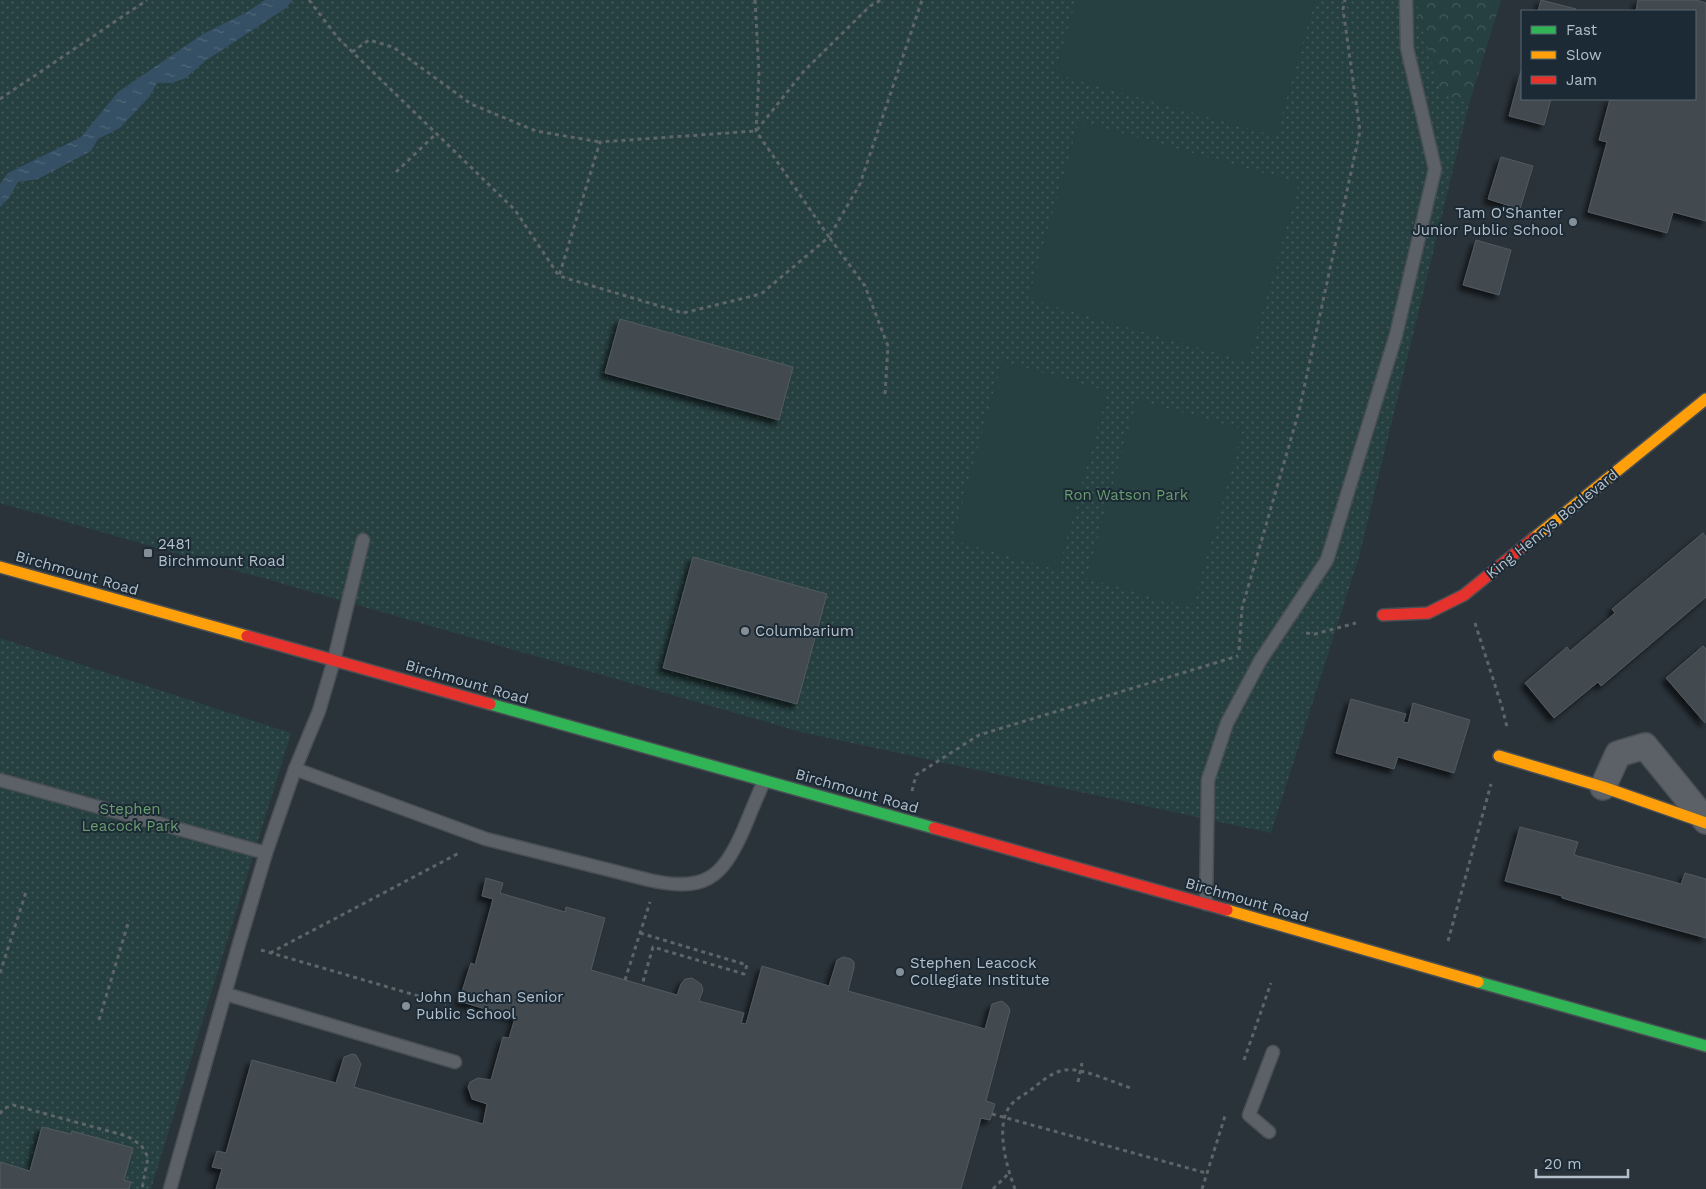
<svg xmlns="http://www.w3.org/2000/svg" width="1706" height="1189" font-family="'Work Sans',sans-serif">
<style>
.green{fill:url(#green-dots)}
.forest{fill:url(#forest-crowns)}
.pitch{fill:#263f40}
.water{fill:url(#water-ripples)}
.building{fill:#424a50;stroke:#525a61;filter:url(#shadow)}
.lines{fill:none;stroke-linecap:round;stroke-linejoin:round}
.lane-casing{stroke:#494f54;stroke-width:15}
.street-casing{stroke:#494f54;stroke-width:28}
.fast-casing{stroke:#494f54;stroke-width:14}
.slow-casing{stroke:#494f54;stroke-width:14}
.jam-casing{stroke:#494f54;stroke-width:14}
.path{stroke:#5d656a;stroke-width:3;stroke-dasharray:4 4;stroke-linecap:butt}
.lane{stroke:#5b6167;stroke-width:12}
.street{stroke:#5b6167;stroke-width:25}
.fast{stroke:#30b455;stroke-width:11}
.slow{stroke:#ff9f0a;stroke-width:11}
.jam{stroke:#e5322d;stroke-width:11}
.poi-dot{fill:#848f98;stroke:#1c2a35;stroke-width:2}
.labels{text-anchor:middle;stroke-width:4;stroke-linejoin:round;paint-order:stroke}
.poi-label{font-size:15px;fill:#b4c0cb;stroke:#1c2a35;text-anchor:start}
.park-label{font-size:15px;fill:#6a9d6f;stroke:#1c2a35}
.street-label{font-size:15px;fill:#b4c0cb;stroke:#1c2a35}
</style>
<defs>
<pattern id="green-dots" width="8" height="8" patternUnits="userSpaceOnUse" patternTransform="scale(1.25)"><rect width="8" height="8" fill="#263f40"/><path d="M2 2h.1M6 6h.1" fill="none" stroke="#43595a" stroke-width="1.8" stroke-linecap="round"/></pattern>
<pattern id="forest-crowns" width="20" height="18" patternUnits="userSpaceOnUse" patternTransform="scale(1.25)"><rect width="20" height="18" fill="#263f40"/><path d="M2 6a3 3 0 1 1 6 0M12 15a3 3 0 1 1 6 0" fill="none" stroke="#43595a"/></pattern>
<pattern id="water-ripples" width="26" height="14" patternUnits="userSpaceOnUse" patternTransform="scale(1.25)"><rect width="26" height="14" fill="#354f64"/><path d="M2 4q2-2 4 0t4 0M15 11q2-2 4 0t4 0" fill="none" stroke="#506779"/></pattern>
<filter id="shadow"><feDropShadow dx="-4.5" dy="4.5" stdDeviation="2.5" flood-color="#0009"/></filter>
</defs>
<rect width="100%" height="100%" fill="#2a333a"/>
<g class="green">
<path d="M0 0H1501L1469 104 1359 557 1271 833 805 733 0 503Z"/>
<path d="M0 638 291 733 151 1189H0Z"/>
</g>
<path class="forest" d="M1417 0H1501L1469 104 1441 93 1418 15Z"/>
<g class="pitch">
<path d="M1076 0H1315L1276 136 1055 74Z"/>
<path d="M1079 121 1299 183 1248 362 1028 299Z"/>
<path d="M1002 361 1108 391 1058 570 952 540Z"/>
<path d="M1137 400 1243 429 1192 608 1086 578Z"/>
</g>
<path class="water" d="M265 0H293L286 8 205 61 186 78 172 83H157L150 96 120 128 98 139 91 151 38 179 18 182 9 198 0 207V184L8 173 81 137 118 92 203 34 247 12Z"/>
<g class="building">
<path d="M1541 0 1576 9 1575 11H1538Z"/>
<path d="M1638 0H1696L1706 3V221L1673 212 1667 233 1588 212 1607 142 1599 140 1610 99H1695V11H1636Z"/>
<path d="M1521 71 1522 99H1551L1544 125 1509 116Z"/>
<path d="M1501 157 1533 166 1520 209 1488 199Z"/>
<path d="M1476 240 1511 250 1499 295 1463 285Z"/>
<path d="M620 319 793 367 779 420 605 373Z"/>
<path d="M1703 533 1706 537V597L1601 686 1598 682 1554 718 1525 683 1567 647 1570 651 1615 613 1612 609Z"/>
<path d="M693 557 827 594 797 704 663 668Z"/>
<path d="M1703 646 1706 649 1705 723 1666 678Z"/>
<path d="M1351 699 1406 714 1403 722 1408 723 1413 703 1470 720 1454 773 1398 757 1394 769 1336 753Z"/>
<path d="M1520 827 1578 842 1574 855 1681 884 1685 873 1706 879V938L1562 898V896L1505 881Z"/>
<path d="M486 878 503 883 500 893 565 912 566 907 605 918 591 970 677 995 681 984 685 979 692 978 701 984 703 990 699 1001 744 1013 741 1023 746 1024 762 966 829 986 837 960 843 957 851 959 854 962V968L848 991 985 1029 992 1004 1002 1001 1007 1005 1010 1010 986 1101 995 1104 990 1120 981 1118 961 1189H216L222 1169 212 1167 217 1151 226 1153 252 1060 336 1083 344 1057 352 1054 356 1055 361 1064 354 1087 483 1124 487 1104 472 1099 468 1087 470 1082 478 1078 491 1080 503 1037 509 1038 515 1018 459 1001 471 963 475 965 493 899 482 896Z"/>
<path d="M42 1127 71 1134 72 1131 133 1148 124 1180 131 1182 129 1189H0V1162L30 1171Z"/>
</g>
<g class="lines">
<defs>
<g id="lane">
<path d="M295 769 486 839 649 880C703 892 721 880 743 831 750 814 757 797 764 781"/>
<path d="M0 780 266 853"/>
<path d="M1206 904 1208 780 1227 723 1260 661 1327 560 1396 335 1435 169 1407 48 1406 0"/>
<path d="M226 994 455 1062"/>
<path d="M1269 1132 1249 1115 1273 1052"/>
<path d="M170 1189 239 944 266 853 295 769 319 711 334 660 363 540"/>
</g>
<path id="street" d="M1603 787 1618 754 1645 746 1706 821"/>
<g id="fast">
<path d="M490 704 934 828"/>
<path d="M1478 982 1706 1046"/>
</g>
<g id="slow">
<path d="M1534 538 1706 399"/>
<path d="M0 567 247 636"/>
<path d="M1499 756 1603 787 1706 823"/>
<path d="M1227 910 1478 982"/>
</g>
<g id="jam">
<path d="M1383 615 1428 613 1464 595 1534 538"/>
<path d="M247 636 490 704"/>
<path d="M934 828 1227 910"/>
</g>
</defs>
<use href="#lane" class="lane-casing"/>
<use href="#street" class="street-casing"/>
<use href="#fast" class="fast-casing"/>
<use href="#slow" class="slow-casing"/>
<use href="#jam" class="jam-casing"/>
<g class="path">
<path d="M309 0 338 38 515 210 559 276"/>
<path d="M755 0 759 74 756 131 829 237 761 294 683 313 559 276 600 142 756 131 804 71 870 6 881 0"/>
<path d="M352 52 369 40 393 47 471 104 536 131 600 142"/>
<path d="M0 99 147 0"/>
<path d="M396 172 436 134"/>
<path d="M885 394 888 346 865 286 829 237 860 184 922 0"/>
<path d="M1475 623 1502 707 1507 727"/>
<path d="M1306 633 1315 634 1356 623"/>
<path d="M1239 650 1242 608 1299 411 1360 131 1343 9 1345 0"/>
<path d="M912 791 916 775 979 735 1238 656"/>
<path d="M640 933 747 965 744 974 653 947 642 985"/>
<path d="M1448 941 1491 784"/>
<path d="M261 950 446 1004"/>
<path d="M270 953 459 853"/>
<path d="M0 973 26 892"/>
<path d="M625 980 650 902"/>
<path d="M99 1020 129 920"/>
<path d="M1244 1060 1271 983"/>
<path d="M1078 1082 1082 1063"/>
<path d="M0 1114 3 1109 13 1105 127 1136 141 1145 148 1157 142 1189"/>
<path d="M992 1114 1206 1173"/>
<path d="M993 1189 1009 1173"/>
<path d="M1015 1189C1007 1168 994 1124 1011 1105 1016 1098 1026 1094 1032 1089 1042 1081 1052 1072 1065 1070 1080 1067 1115 1083 1131 1088"/>
<path d="M1202 1189 1226 1113"/>
</g>
<use href="#lane" class="lane"/>
<use href="#street" class="street"/>
<use href="#fast" class="fast"/>
<use href="#slow" class="slow"/>
<use href="#jam" class="jam"/>
</g>
<g class="poi-dot">
<circle cx="1573" cy="222" r="5"/>
<rect x="143" y="548" width="10" height="10" rx="2.5"/>
<circle cx="745" cy="631" r="5"/>
<circle cx="900" cy="972" r="5"/>
<circle cx="406" cy="1006" r="5"/>
</g>
<g class="labels">
<g class="poi-label">
<text x="1563" y="218" text-anchor="end">Tam O'Shanter<tspan x="1563" dy="17">Junior Public School</tspan></text>
<text x="158" y="549">2481<tspan x="158" dy="17">Birchmount Road</tspan></text>
<text x="755" y="636">Columbarium</text>
<text x="910" y="968">Stephen Leacock<tspan x="910" dy="17">Collegiate Institute</tspan></text>
<text x="416" y="1002">John Buchan Senior<tspan x="416" dy="17">Public School</tspan></text>
</g>
<g class="park-label">
<text x="1126" y="500">Ron Watson Park</text>
<text x="130" y="814">Stephen<tspan x="130" dy="17">Leacock Park</tspan></text>
</g>
<g class="street-label">
<text transform="translate(1552 524) rotate(-39)" y="5">King Henrys Boulevard</text>
<text transform="translate(77 573) rotate(16)" y="5">Birchmount Road</text>
<text transform="translate(467 682) rotate(16)" y="5">Birchmount Road</text>
<text transform="translate(857 791) rotate(16)" y="5">Birchmount Road</text>
<text transform="translate(1247 900) rotate(16)" y="5">Birchmount Road</text>
</g>
</g>
<rect x="1521" y="10" width="175" height="90" fill="#1c2a35" stroke="#596671"/>
<rect x="1531" y="26" width="25" height="8" fill="#30b455" stroke="#596671"/>
<text x="1566" y="35" font-size="15" fill="#b4c0cb">Fast</text>
<rect x="1531" y="51" width="25" height="8" fill="#ff9f0a" stroke="#596671"/>
<text x="1566" y="60" font-size="15" fill="#b4c0cb">Slow</text>
<rect x="1531" y="76" width="25" height="8" fill="#e5322d" stroke="#596671"/>
<text x="1566" y="85" font-size="15" fill="#b4c0cb">Jam</text>
<path d="M1536 1169v8h92v-8" fill="none" stroke="#b4c0cb" stroke-width="2.5"/>
<text x="1544" y="1169" font-size="15" fill="#b4c0cb" stroke="#1c2a35" stroke-width="4" paint-order="stroke">20 m</text>
</svg>
